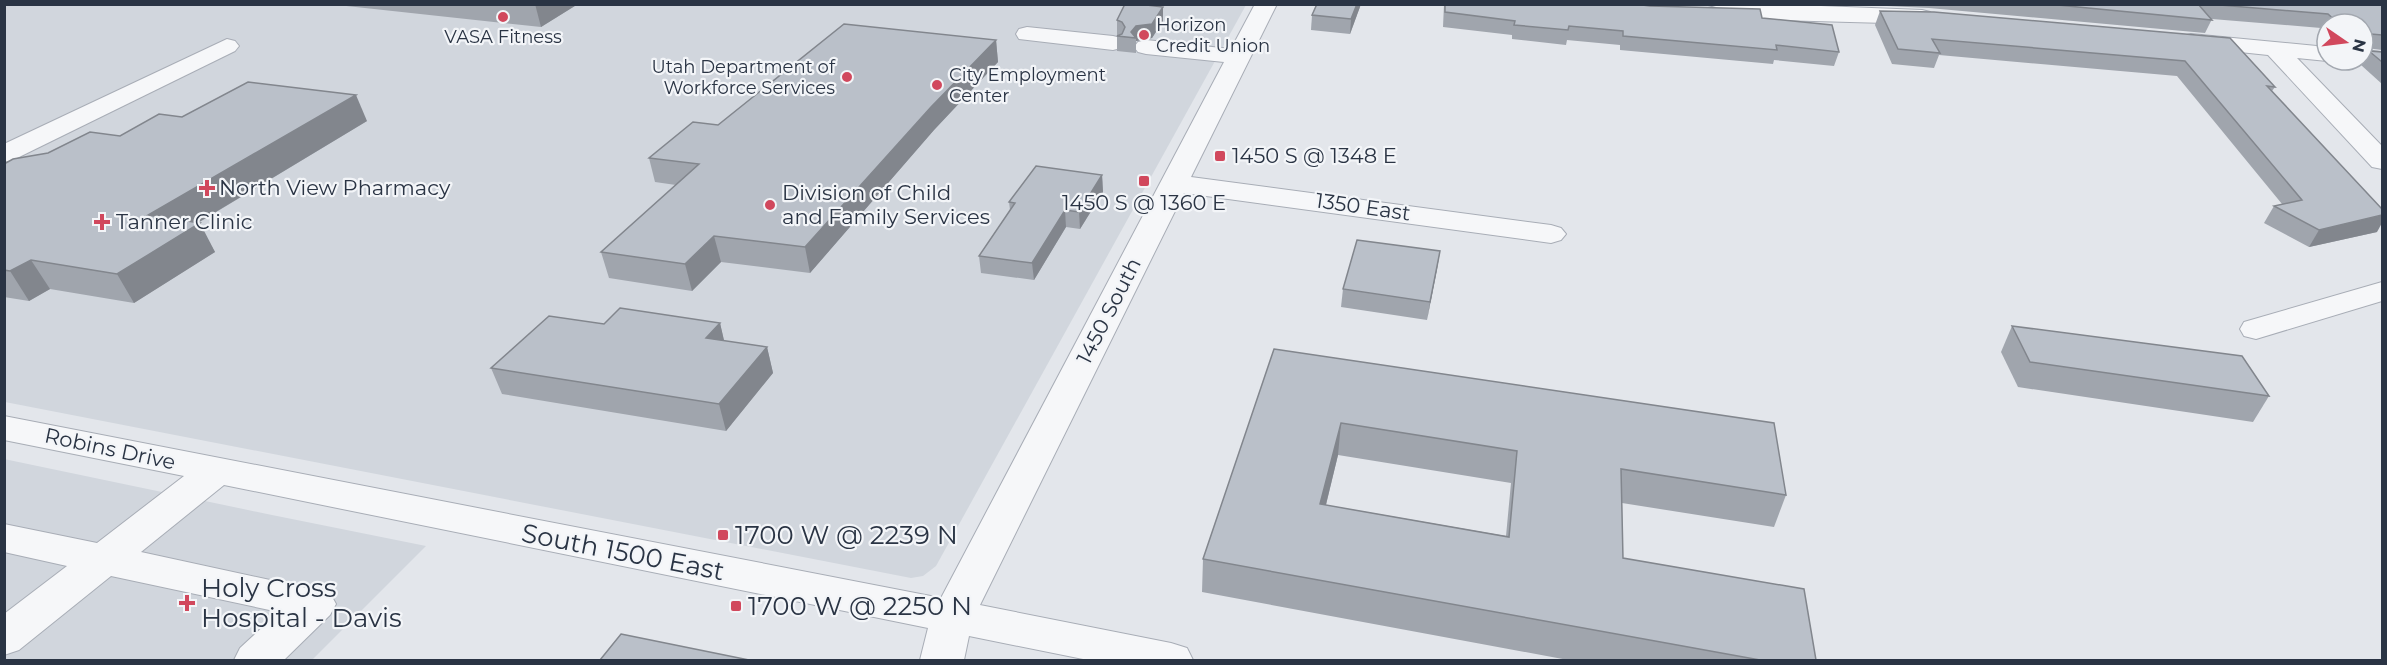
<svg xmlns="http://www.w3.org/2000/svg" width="2387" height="665" font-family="Montserrat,sans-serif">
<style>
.built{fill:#d1d6dd}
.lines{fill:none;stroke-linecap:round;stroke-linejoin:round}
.minor-casing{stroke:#a8adb6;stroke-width:2}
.minor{fill:#f6f7f9;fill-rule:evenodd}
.wall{fill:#a0a5ad;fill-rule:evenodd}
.shaded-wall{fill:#82868d}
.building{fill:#bac0c9;stroke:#82868d;stroke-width:1.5;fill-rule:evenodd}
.poi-dot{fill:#d1485d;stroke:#f3f5f8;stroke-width:2}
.labels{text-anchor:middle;stroke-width:4.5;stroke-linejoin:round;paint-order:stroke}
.far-poi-label{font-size:18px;fill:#2a3444;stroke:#f3f5f8;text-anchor:start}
.poi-label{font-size:21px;fill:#2a3444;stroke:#f3f5f8;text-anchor:start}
.street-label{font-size:21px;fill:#2a3444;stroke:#f3f5f8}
.near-poi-label{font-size:26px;fill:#2a3444;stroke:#f3f5f8;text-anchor:start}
.near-street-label{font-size:26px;fill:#2a3444;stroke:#f3f5f8}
</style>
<rect width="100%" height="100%" fill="#e3e6eb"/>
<g class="built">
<path d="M4 5H1246L936 566 923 576 911 578 5 402Z"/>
<path d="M4 459 272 515 426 546 312 660H5Z"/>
</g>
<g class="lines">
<defs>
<g id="minor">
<path d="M1255 4H1277L1191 177 1551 225 1561 228 1566 234 1561 240 1551 243 1184 193 980 605 1171 643 1187 648 1193 660H1088L969 636 964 660H920L928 628 224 485 141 552 330 593 336 604 330 615 284 660H234L240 648 279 612 111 576 19 650 4 655V614L67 566 4 552V524L97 543 184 476 4 440V416L941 598 1224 62 1146 54 1138 52 1134 47 1138 42 1146 40 1231 49Z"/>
<path d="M1716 6H1821L1922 10 1930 12 1933 17 1930 22 1922 24 1708 18 1705 13 1708 8Z"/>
<path d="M1027 27 1113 36 1121 38 1124 43 1121 48 1113 50 1019 39 1016 34 1019 29Z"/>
<path d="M2191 34 2327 47V60H2331L2327 61 2297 58 2382 146V169L2372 167 2268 55 2183 46 2180 41 2183 36Z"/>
<path d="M227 39 235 41 239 46 235 51 13 160 4 162V144Z"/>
<path d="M2363 50 2382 52V66L2355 62 2353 60H2363Z"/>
<path d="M2382 282V301L2256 339 2244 336 2240 329 2244 322Z"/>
</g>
</defs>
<use href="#minor" class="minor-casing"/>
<use href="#minor" class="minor"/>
</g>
<g class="wall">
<path d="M328 4H578L541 27Z"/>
<path d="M1317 4H1361L1350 34 1311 30 1312 15Z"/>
<path d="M1444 4H1634L1762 18 1839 52 1834 66 1774 60 1773 64 1620 50V45L1567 40 1566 45 1512 39V35L1443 27Z"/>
<path d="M1866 4H2382V50L2366 48 2363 54V24H2327V34L2321 28 2212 19 2205 33 1929 8 1866 5Z"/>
<path d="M1163 7V21L1152 38 1136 41V53L1117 51V36L1119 35H1117V20Z"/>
<path d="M1880 11 2230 38 2275 87 2272 91 2377 232 2309 247 2264 223 2274 206 2282 204 2177 76 1939 55 1934 68 1892 64 1875 25Z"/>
<path d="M996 40 998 62 934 130 810 273 721 262 692 291 609 278 601 252 676 185 655 182 649 158 718 125Z"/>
<path d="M2369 51 2382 52V84L2361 65Z"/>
<path d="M182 117 367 121 198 223 215 252 134 303 50 289 29 301 4 297V164L120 136Z"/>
<path d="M1102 175 1103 192 1080 229 1066 227 1034 280 981 273 979 256 1010 210 1009 202Z"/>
<path d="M1440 251 1437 269 1427 320 1341 307 1343 289Z"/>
<path d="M720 323 724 341 767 347 773 373 726 431 502 394 491 368 604 324Z"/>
<path d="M2012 326 2269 396 2253 422 2018 387 2001 352Z"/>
<path d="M1274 349 1786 495 1774 527 1622 503 1623 558 1816 660H1568L1202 592 1203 559ZM1338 455 1511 483 1506 536 1326 505Z"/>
</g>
<g class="shaded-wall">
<path d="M535 4H578L541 27Z"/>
<path d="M1357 4H1361L1350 34 1351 19Z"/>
<path d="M1163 7V21L1152 38 1136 41V38L1131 32 1136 26Z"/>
<path d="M996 40 998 62 934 130 810 273 805 247 931 107Z"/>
<path d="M356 95 367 121 164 243 148 215Z"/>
<path d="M1102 175 1103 192 1080 229 1079 212Z"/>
<path d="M1065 210 1066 227 1034 280 1032 263Z"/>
<path d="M2382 215V223L2377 232 2309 247 2319 230Z"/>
<path d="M200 223 215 252 134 303 117 274Z"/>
<path d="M714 236 721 262 692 291 685 264Z"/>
<path d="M1440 251 1437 269 1427 320 1430 302Z"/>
<path d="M31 260 50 289 29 301 10 271Z"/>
<path d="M720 323 726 349 706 338Z"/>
<path d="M767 347 773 373 726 431 719 404Z"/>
<path d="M1341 423 1338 455 1318 537 1320 504Z"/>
</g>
<g class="building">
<path d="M1125 4H1138L1163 7 1152 24 1136 26 1131 32 1136 38 1117 36 1122 34 1125 27 1122 22 1117 20Z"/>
<path d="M1317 4H1357L1351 19 1312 15Z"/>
<path d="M1445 4H1634L1650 6 1760 9 1762 18 1832 25 1839 52 1776 45 1777 50 1623 36V31L1569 26 1568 30 1514 25 1515 21 1445 12Z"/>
<path d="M2047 4H2198L2212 20Z"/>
<path d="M2208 4H2382V35L2371 34 2369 36V44H2363V24H2339L2328 14Z"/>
<path d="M1880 11 1934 12 2230 38 2275 87 2267 86 2382 209V215L2319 230 2274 206 2302 200 2185 61 1932 39 1940 53 1898 49Z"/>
<path d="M844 24 996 40 931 107 805 247 714 236 685 264 601 252 699 164 649 158 693 122 718 125Z"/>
<path d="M2369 51 2382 52V62Z"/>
<path d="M248 82 356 95 148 215 200 223 117 274 31 260 10 271 4 270V164L13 159 48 153 90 132 120 136 159 114 182 117Z"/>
<path d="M1036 166 1102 175 1079 212 1065 210 1032 263 979 256 1015 203 1009 202Z"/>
<path d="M1357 240 1440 251 1430 302 1343 289Z"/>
<path d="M620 308 720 323 706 338 767 347 719 404 491 368 549 316 604 324Z"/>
<path d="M2012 326 2242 356 2269 396 2030 362Z"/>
<path d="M1274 349 1774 423 1786 495 1621 469 1623 558 1804 589 1816 660H1760L1203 559ZM1341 423 1517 451 1509 537 1320 504Z"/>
<path d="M621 634 749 660H600Z"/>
</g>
<g class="poi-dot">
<circle cx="503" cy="17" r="6"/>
<circle cx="1144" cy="35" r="6"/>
<circle cx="847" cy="77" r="6"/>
<circle cx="937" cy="85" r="6"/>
<rect x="1214" y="150" width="12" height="12" rx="3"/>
<rect x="1138" y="175" width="12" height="12" rx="3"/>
<path d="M204 179h6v6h6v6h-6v6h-6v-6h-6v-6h6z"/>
<circle cx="770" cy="205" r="6"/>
<path d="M99 213h6v6h6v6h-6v6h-6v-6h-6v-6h6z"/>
<rect x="717" y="529" width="12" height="12" rx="3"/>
<path d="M184 594h6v6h6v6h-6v6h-6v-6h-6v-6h6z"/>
<rect x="730" y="600" width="12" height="12" rx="3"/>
</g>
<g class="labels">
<g class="far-poi-label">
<text x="1156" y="31">Horizon<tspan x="1156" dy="21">Credit Union</tspan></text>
<text x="503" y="43" text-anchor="middle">VASA Fitness</text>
<text x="835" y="73" text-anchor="end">Utah Department of<tspan x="835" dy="21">Workforce Services</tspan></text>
<text x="949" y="81">City Employment<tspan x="949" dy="21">Center</tspan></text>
</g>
<g class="poi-label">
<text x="1232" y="163">1450 S @ 1348 E</text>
<text x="219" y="195">North View Pharmacy</text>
<text x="782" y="200">Division of Child<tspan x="782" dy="24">and Family Services</tspan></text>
<text x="1144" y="210" text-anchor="middle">1450 S @ 1360 E</text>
<text x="116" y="229">Tanner Clinic</text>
</g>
<g class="street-label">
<text transform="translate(1363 207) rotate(8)" y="7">1350 East</text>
<text transform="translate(1109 311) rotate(-63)" y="7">1450 South</text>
<text transform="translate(110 449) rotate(12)" y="7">Robins Drive</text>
</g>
<g class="near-poi-label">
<text x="735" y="544">1700 W @ 2239 N</text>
<text x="201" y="597">Holy Cross<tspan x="201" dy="30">Hospital - Davis</tspan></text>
<text x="748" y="615">1700 W @ 2250 N</text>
</g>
<g class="near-street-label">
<text transform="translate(623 552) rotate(11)" y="9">South 1500 East</text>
</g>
</g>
<rect width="2387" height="665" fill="none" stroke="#2a3444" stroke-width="12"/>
<g transform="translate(2345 42) rotate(104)"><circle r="28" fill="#f3f5f8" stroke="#a3a8b0" stroke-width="1.5"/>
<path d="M0-4.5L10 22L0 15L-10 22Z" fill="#d1485d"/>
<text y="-9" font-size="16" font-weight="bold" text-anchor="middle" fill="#2a3444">N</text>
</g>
</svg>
